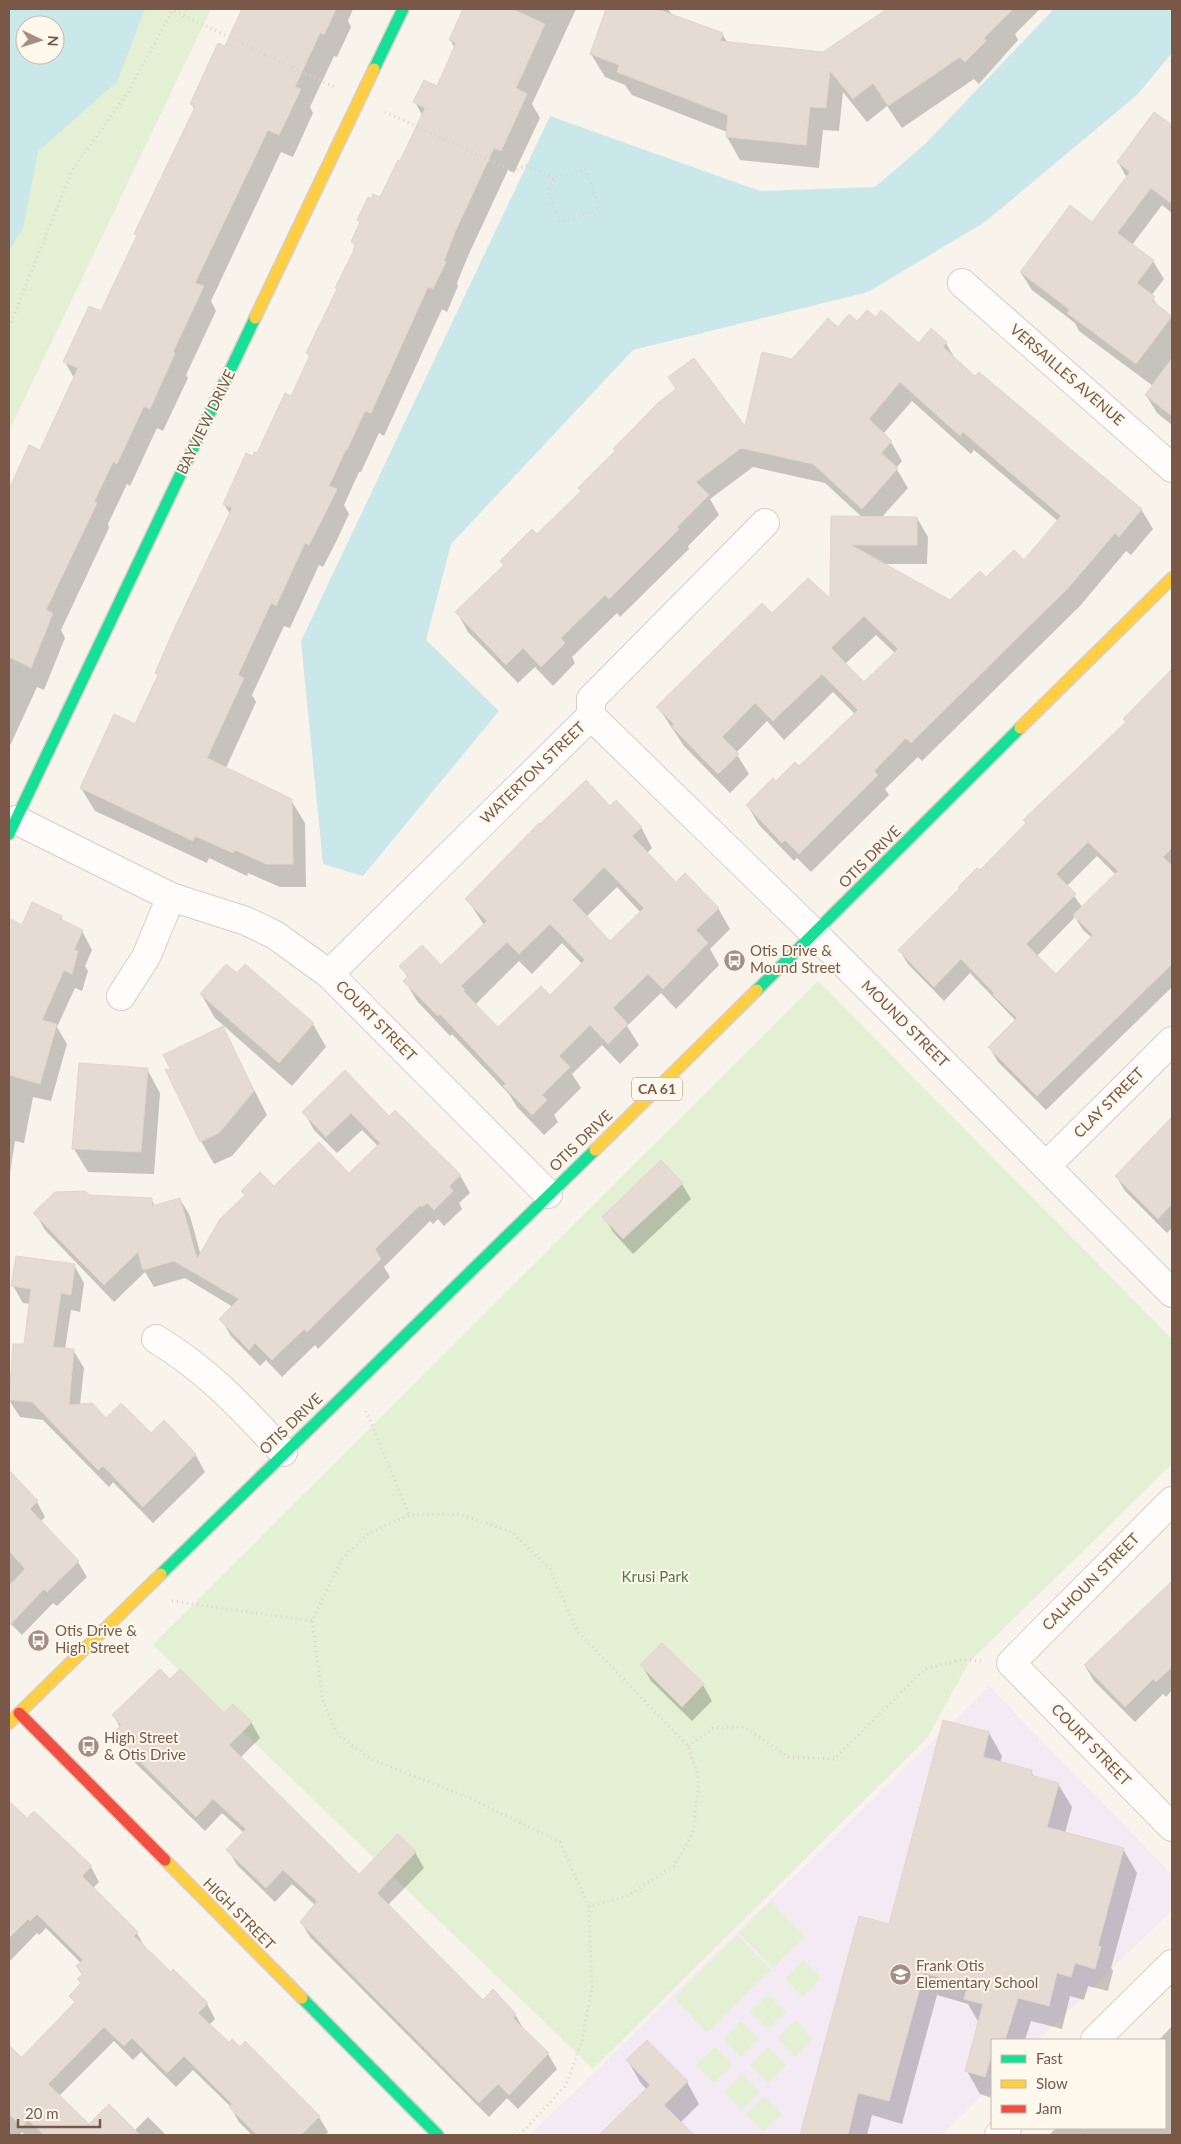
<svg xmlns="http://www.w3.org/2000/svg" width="1181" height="2144" font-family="Lato,sans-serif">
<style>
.education{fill:#f4eaf4}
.green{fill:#e4f0d4;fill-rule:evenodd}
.water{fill:#cae8ea;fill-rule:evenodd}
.shadow{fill:#0003;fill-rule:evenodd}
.building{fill:#e5dbd2;stroke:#e2d5cc;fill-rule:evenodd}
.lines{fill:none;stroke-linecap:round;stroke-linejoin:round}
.street-casing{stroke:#d7cec8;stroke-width:30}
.fast-casing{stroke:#d8cec7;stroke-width:14}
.slow-casing{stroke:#d8cec7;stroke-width:14}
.jam-casing{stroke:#d8cec7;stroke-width:14}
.path{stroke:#dbd2cd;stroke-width:3;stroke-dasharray:1 4;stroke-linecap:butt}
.street{stroke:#fefdfc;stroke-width:28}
.fast{stroke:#16e098;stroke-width:11}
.slow{stroke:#ffcf43;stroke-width:11}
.jam{stroke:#f24e42;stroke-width:11}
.labels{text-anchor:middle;stroke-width:4;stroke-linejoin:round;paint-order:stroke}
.shield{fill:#fff8ed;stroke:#a28879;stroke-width:1}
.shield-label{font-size:14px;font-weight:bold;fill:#7a5847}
.street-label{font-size:15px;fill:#7a5847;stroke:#fff8ed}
.poi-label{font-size:15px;fill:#7a5847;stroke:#fff8ed;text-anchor:start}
.park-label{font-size:15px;fill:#4f7a3c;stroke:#fff8ed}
</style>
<rect width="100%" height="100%" fill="#f8f3eb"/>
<path class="education" d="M989 1686 1172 1875V1910L1039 2040H992V2086L942 2135H530Z"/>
<g class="green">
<path d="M9 9H211L9 431ZM25 25H55V55H25Z"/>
<path d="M818 981 1172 1339V1464L969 1662 928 1737 593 2069 153 1645Z"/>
<path d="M770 1902 805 1937 773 1968 739 1933Z"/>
<path d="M737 1935 771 1970 707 2033 674 1998Z"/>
<path d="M803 1960 821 1978 803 1997 785 1979Z"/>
<path d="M768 1994 786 2012 768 2030 750 2012Z"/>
<path d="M795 2020 813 2039 795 2057 777 2038Z"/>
<path d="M741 2021 759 2039 741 2057 723 2039Z"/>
<path d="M715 2047 733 2065 714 2083 696 2065Z"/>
<path d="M768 2047 786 2065 768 2083 750 2065Z"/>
<path d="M742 2074 760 2092 742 2110 724 2092Z"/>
<path d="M764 2096 782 2114 763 2132 746 2114Z"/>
</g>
<g class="water">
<path d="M9 9H145L117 82 38 151 23 228 9 251ZM25 25H55V55H25Z"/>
<path d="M1054 9H1172V53L1137 95 985 222 868 292 633 350 451 544 426 640 499 711 363 876 323 864 301 641 550 116 760 191 875 187 925 144Z"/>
</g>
<g class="shadow">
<path d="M244 9H353L348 21 351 27 337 57 334 56 310 107 313 113 293 157 281 152 211 301 216 311 186 375 188 378 163 431 157 428 130 486 127 484 108 524 109 528 61 630 65 638 44 690 37 687 9 748V492L30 447 40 452 74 378 65 362 102 313 137 237 136 234 195 110 191 104 225 48Z"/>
<path d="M465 9H576L532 104 540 118 514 173 508 170 468 256 457 283 458 286 447 312 442 309 384 436 379 433 361 472H359L344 505 349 514 336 542 323 567 319 565 290 628 284 626 252 695 256 702 226 768 291 800 305 823 306 887H280L248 873 247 876 209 858 207 863 95 811 81 788 136 725 158 676 156 673 230 514 224 504 253 458 258 455 292 397 310 358 307 353 338 291 337 288 356 247 353 242 361 224 358 220 381 199 401 162 422 115 415 102 437 88 455 48 450 40Z"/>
<path d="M608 9H668L673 16 722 34 728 43 824 53 889 9H1040L1015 34 1018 40 979 84 974 79 902 128 887 106 867 122 843 92 839 131 823 130 819 168 740 160 727 137V132L632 95 625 85 605 77 591 54Z"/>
<path d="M1154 113 1172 127V213L1162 205 1132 245 1153 261 1164 279 1151 296 1160 309 1172 318V425L1157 413 1146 395 1153 386 1079 331 1075 323 1032 290 1021 273 1093 223 1127 178 1118 162Z"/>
<path d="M876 319 919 344 946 343 955 359 975 378 1141 509 1153 529 1131 555 1126 551 1080 606 922 761 918 757 885 789 889 795 811 872 797 858 794 861 759 825 748 806 799 768 855 714 833 692 784 740 767 721 736 753 749 774 730 793 684 746 658 707 772 615 831 600 833 518H863L825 483 753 467 710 499 719 515 688 546 689 549 620 617 617 613 572 657 575 663 553 686 535 667 518 683 468 632 457 612 504 566 501 561 537 536 582 492 579 488 677 390 669 377 746 429 793 360 838 329ZM912 401 971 454 974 450 1058 521 1024 562 986 579 951 602 883 564H927L928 537 917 518H881L908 488 896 468 902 461 891 442 883 434ZM876 635 895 653 864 684 845 664Z"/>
<path d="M1172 669V987L1046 1110 998 1062 990 1048 1016 1021 970 973 944 1001 908 964 899 950 1027 825 1024 820 1127 723 1124 719ZM1097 856 1116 875 1082 907 1067 886ZM1075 917 1083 930 1092 938 1056 976 1036 957Z"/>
<path d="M610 808 641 827 652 848 647 853 676 883 718 908 730 929 710 949 719 965 676 1009 661 993 627 1026 639 1045 620 1064 602 1045 572 1074 581 1088 554 1115 558 1122 544 1135 517 1107 509 1094 452 1034 450 1036 417 1001 405 981 408 978 401 967H441L484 925 467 899ZM617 887 641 913 610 943 586 917ZM562 943 583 965 550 997 498 1029 475 1005 519 961 532 974Z"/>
<path d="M61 917 64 923 82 931 92 950 85 966 88 971 82 991 75 988 57 1027 67 1044 51 1101 33 1097 24 1143 15 1141 9 1180V932L13 922 23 926Z"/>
<path d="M237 974 313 1024 326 1047 292 1086 215 1018 201 994Z"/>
<path d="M222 1027 267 1115 232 1156 214 1164 201 1141 173 1071Z"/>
<path d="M147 1069 160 1093 154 1174 88 1172 74 1149Z"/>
<path d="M345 1072 389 1117 460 1175 470 1193 459 1203 462 1209 444 1226 438 1219 433 1224 430 1221 384 1267 390 1277 318 1349 315 1345 282 1377 266 1360 260 1366 231 1336 221 1319 233 1307 185 1278 154 1287 145 1272 114 1302 45 1230 35 1213 89 1196 151 1199 155 1206 180 1199 190 1216 201 1256 274 1188 349 1175 378 1146 362 1130 337 1153 314 1130 304 1112Z"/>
<path d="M1172 1121V1228L1167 1233 1125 1191 1116 1176Z"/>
<path d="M682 1184 691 1199 633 1254 613 1232 604 1217Z"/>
<path d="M74 1265 84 1283 80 1312 71 1310 65 1349 73 1350 84 1368 80 1405 106 1420 151 1435 195 1454 205 1472 153 1523 113 1482 109 1487 43 1420 20 1417 9 1400 25 1346 31 1304 23 1303 13 1286Z"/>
<path d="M9 1473 37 1502 45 1517 40 1522 78 1562 87 1577 57 1606 53 1603 22 1635 9 1622Z"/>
<path d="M1172 1582V1690L1166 1697 1163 1694 1135 1722 1094 1681 1085 1666Z"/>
<path d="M662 1645 703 1685 712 1701 692 1721 651 1681 642 1666Z"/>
<path d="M170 1681 224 1715 251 1722 260 1738 240 1758 359 1876 415 1852 424 1868 388 1905 483 2001 515 2014 524 2030 548 2054 557 2069 518 2109 507 2098 489 2117 310 1937 301 1922 315 1905 292 1884 275 1902 237 1865 228 1850 244 1833 222 1813 205 1831 122 1750 113 1735 120 1727 113 1715Z"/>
<path d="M989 1733 1002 1756 1000 1763 1031 1771 1034 1777 1058 1784 1072 1807 1065 1833 1123 1849 1137 1873 1111 1968 1113 1971 1108 1991 1088 1986 1084 2000 1070 1996 1062 2029 1031 2021 1025 2040H992V2098L980 2094 967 2071 979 2023 968 2004 937 1995 902 2124 872 2115 867 2135H799L802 2134 889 1925Z"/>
<path d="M17 1811 91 1867 99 1882 93 1888 137 1933 145 1948 171 1973 173 1971 207 2004 215 2019 209 2025 229 2044 240 2049 245 2043 319 2117 328 2132 325 2135H252L239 2122 230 2106 193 2070 176 2087 141 2052 133 2060 114 2041 59 2096 89 2126 134 2131 148 2117 166 2135H25L22 2132 19 2135H9V2045L22 2058 75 2003 70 1996 82 1984 79 1980 83 1976 77 1967 81 1963 46 1928 39 1935 37 1933 9 1962V1819Z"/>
<path d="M1172 2026V2135H1049L1056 2128H1081L1083 2130 1085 2128H1165V2040H1159Z"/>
<path d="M628 2061 687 2082 699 2104 680 2123 691 2135H601L647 2090 640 2082Z"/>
</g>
<g class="building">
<path d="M242 9H336L324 35 320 33 295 87 301 89 279 135 268 130 195 283 204 286 173 352 175 353 150 409 144 406 117 464 113 462 94 502 97 503 46 610 53 613 31 668 9 657V489L29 445 40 450 78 368 63 362 89 306 101 311 137 235 134 234 195 107 190 104 218 43 225 46Z"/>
<path d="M463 9H512L545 24 516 88 527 94 501 151 494 148 455 232 444 261 446 262 433 289 428 287 371 413 365 411 347 450 346 449 329 486 337 489 323 518 309 545 305 543 276 606 271 603 238 675 244 678 207 758 292 799 293 864H266L235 850 233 853 195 836 193 841 80 788 114 714 135 724 158 675 155 673 175 627 232 508 223 504 246 453 253 456 254 452 257 453 285 393 291 396 310 355 306 353 337 289 335 288 353 252 355 244 351 242 360 222 357 220 368 197 371 199 373 194 380 197 398 160 400 161 425 108 413 102 424 80 437 86 456 43 449 40Z"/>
<path d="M606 9H657L723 33 720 41 823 52 887 9H1013L984 38 986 41 965 62 960 57 888 106 873 83 853 99 830 71 826 108 810 107 806 145 726 137 728 115 617 72 619 65 590 54Z"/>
<path d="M1154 112 1172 125V204L1151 188 1117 233 1154 260 1137 283 1155 297 1152 301 1172 316 1136 364 1067 313 1070 310 1020 272 1070 205 1092 222 1130 172 1117 162Z"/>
<path d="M867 310 876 317 881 310 919 343 931 328 947 342 943 347 975 376 979 372 1142 509 1119 537 1115 533 1069 587 911 743 906 738 874 771 878 775 799 854 785 840 782 843 746 805 773 778 776 781 795 762 799 766 858 710 822 674 773 721 755 703 722 737 739 754 718 774 672 727 674 724 656 707 762 603 772 613 808 578 830 598 831 516 917 517V545H851L950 600 980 571 986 577 1014 550 1024 560 1061 516 963 432 960 436 900 382 869 419 892 441 881 453 898 468 862 509 813 464 741 448 696 482 709 495 677 527 679 529 609 599 605 595 561 638 565 643 541 667 523 648 506 665 455 612 504 565 500 561 532 529 537 534 581 491 578 488 615 451 613 449 658 403 676 389 668 377 694 358 745 426 762 352 792 359 828 318 838 327 849 314 857 321ZM864 616 898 649 864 682 831 648Z"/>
<path d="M1172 358V416L1145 395Z"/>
<path d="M1172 669V848L1163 857 1172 866V964L1037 1096 988 1047 1017 1018 993 995 994 993 961 959 934 987 898 950 959 889 958 887 977 868 980 870 1026 823 1023 820 1126 722 1123 719ZM1088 842 1118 871 1073 915 1093 935 1056 974 1026 944 1076 894 1056 874Z"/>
<path d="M586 780 610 806 616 800 642 827 632 836 676 882 685 873 719 908 696 930 708 943 663 989 648 974 613 1008 628 1024 608 1044 590 1025 559 1056 570 1067 542 1095 547 1100 532 1115 503 1086 506 1084 440 1014 438 1016 403 981 408 976 399 966 422 945 441 965 487 921 465 899 539 823 540 824ZM604 867 644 908 610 941 572 900ZM550 924 585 960 550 995 541 986 498 1027 463 991 465 990 461 986 507 942 519 954Z"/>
<path d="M32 902 62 916 60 919 83 930 74 950 78 951 72 974 64 970 42 1020 57 1024 40 1084 9 1075V918L22 925Z"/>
<path d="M226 964 237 973 245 964 314 1023 279 1063 200 994Z"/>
<path d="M223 1026 254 1091 219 1133 200 1142 165 1069 171 1070 163 1055Z"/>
<path d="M79 1063 148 1068 141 1152 72 1149Z"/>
<path d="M345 1070 389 1116 395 1110 461 1175 449 1186 453 1191 434 1210 427 1203 422 1207 420 1205 375 1249 381 1259 307 1332 304 1329 272 1360 255 1343 249 1350 219 1319 239 1299 174 1261 143 1270 138 1252 104 1285 33 1213 55 1192 85 1191 89 1195 152 1198V1206L180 1198 197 1259 220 1219 245 1195 241 1191 260 1172 274 1186 319 1142 349 1173 380 1143 351 1113 326 1137 302 1112Z"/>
<path d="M1172 1117V1204L1158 1219 1115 1176Z"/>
<path d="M661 1160 683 1183 623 1239 602 1217Z"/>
<path d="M16 1256 75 1264 71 1295 61 1293 53 1347 74 1349 69 1405 92 1403 106 1418 121 1403 151 1433 164 1420 196 1454 143 1507 103 1466 98 1470 32 1402 9 1400 13 1344H24L31 1289 11 1286Z"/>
<path d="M9 1470 38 1501 30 1509 79 1561 47 1592 44 1589 9 1626V1586L25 1569 9 1551Z"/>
<path d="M1172 1581V1667L1156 1682 1153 1679 1125 1707 1084 1665Z"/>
<path d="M662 1643 704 1684 682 1707 640 1665Z"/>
<path d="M160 1669 170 1679 180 1669 224 1713 233 1704 252 1722 229 1745 359 1874 398 1834 416 1852 377 1893 483 2000 493 1989 516 2014 513 2018 549 2053 509 2095 498 2084 479 2103 300 1922 317 1901 283 1870 266 1888 226 1850 246 1829 213 1799 196 1817 112 1734 121 1725 112 1715Z"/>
<path d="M943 1720 989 1732 983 1757 1032 1770 1031 1775 1059 1783 1047 1827 1124 1848 1098 1946 1101 1947 1095 1969 1075 1963 1071 1977 1057 1973 1049 2006 1018 1998 1005 2040H992V2052L985 2077 965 2071 983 2004 964 1999 968 1985 924 1973 889 2101 858 2093 848 2135H800L859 1916 889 1924Z"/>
<path d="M9 1801 27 1818 34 1811 92 1866 82 1876 138 1932 134 1936 171 1972 173 1969 208 2003 198 2013 229 2042 232 2039 240 2047 245 2041 320 2116 301 2135H257L229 2107 232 2104 184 2056 167 2073 132 2038 124 2046 104 2027 48 2084 89 2124 109 2104 140 2135H44L28 2120 22 2127 9 2114V2045L21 2058 75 2002 69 1996 81 1983 77 1979 83 1974 76 1966 83 1960 37 1914 30 1921 28 1919 9 1938Z"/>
<path d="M647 2040 688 2081 664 2105 694 2135H599L650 2085 626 2060Z"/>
</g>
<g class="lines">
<defs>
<g id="street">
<path d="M962 283 1172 468"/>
<path d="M591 716 814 933 1172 1293"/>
<path d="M16 820 171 897 246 921 275 935 329 974 548 1194"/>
<path d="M329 974 591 716V699L765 523"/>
<path d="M121 996 146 957 171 897"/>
<path d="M1046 1166 1172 1041"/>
<path d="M156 1339C210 1372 241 1407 283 1452"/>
<path d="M1172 1501 1011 1663 1172 1827"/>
<path d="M1095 2040 1172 1964"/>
<path d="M999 2135 1007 2128"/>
</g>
<g id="fast">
<path d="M374 69 403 9"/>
<path d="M9 834 255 318"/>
<path d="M757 990 1020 728"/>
<path d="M161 1574 595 1150"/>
<path d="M302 1998 438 2135"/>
</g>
<g id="slow">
<path d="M255 318 374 69"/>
<path d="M1020 728 1172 578"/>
<path d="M595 1150 757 990"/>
<path d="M9 1723 161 1574"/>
<path d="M165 1860 302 1998"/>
</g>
<path id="jam" d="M19 1713 165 1860"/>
</defs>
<use href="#street" class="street-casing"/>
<use href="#fast" class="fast-casing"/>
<use href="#slow" class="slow-casing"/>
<use href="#jam" class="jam-casing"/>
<g class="path">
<path d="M170 9 334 87"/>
<path d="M385 112 513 171 527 165 554 178"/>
<path d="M585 169 600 209 560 222 548 192 554 178Z"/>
<path d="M9 327 72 171 128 92 173 9"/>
<path d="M366 1411 409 1515"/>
<path d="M172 1601 312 1621"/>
<path d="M688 1746 713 1728 744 1727 789 1757 834 1759 925 1669 959 1660 984 1661"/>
<path d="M520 2135 566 2085 582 2041 592 1988 589 1907 560 1842 469 1798 371 1759 338 1735 323 1702 312 1621 342 1559 368 1534 409 1515 459 1514 512 1532 550 1569 577 1631 688 1746 699 1779 693 1833 674 1866 627 1896 589 1907"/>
</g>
<use href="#street" class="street"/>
<use href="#fast" class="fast"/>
<use href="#slow" class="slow"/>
<use href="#jam" class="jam"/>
</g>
<defs>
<symbol id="bus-disc" viewBox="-11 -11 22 22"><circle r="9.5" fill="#a68e80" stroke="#fff8ed"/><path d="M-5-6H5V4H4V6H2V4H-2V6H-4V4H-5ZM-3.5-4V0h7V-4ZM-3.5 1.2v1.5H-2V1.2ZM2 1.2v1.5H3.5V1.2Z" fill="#fff"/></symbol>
<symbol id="school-disc" viewBox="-11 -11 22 22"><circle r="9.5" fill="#a68e80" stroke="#fff8ed"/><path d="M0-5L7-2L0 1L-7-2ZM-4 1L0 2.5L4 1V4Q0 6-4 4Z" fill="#fff"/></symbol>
</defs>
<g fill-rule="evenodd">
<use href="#bus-disc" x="722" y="948" width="25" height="25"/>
<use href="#bus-disc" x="26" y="1628" width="25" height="25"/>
<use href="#bus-disc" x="76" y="1734" width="25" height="25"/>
<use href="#school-disc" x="888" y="1962" width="25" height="25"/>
</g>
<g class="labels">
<rect class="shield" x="632" y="1077.5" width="50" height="23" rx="4"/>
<g class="shield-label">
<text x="657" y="1094">CA 61</text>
</g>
<g class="street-label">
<text transform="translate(1067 375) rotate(41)" y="5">VERSAILLES AVENUE</text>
<text transform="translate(206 422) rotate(-64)" y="5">BAYVIEW DRIVE</text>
<text transform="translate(533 773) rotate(-44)" y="5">WATERTON STREET</text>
<text transform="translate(870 857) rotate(-45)" y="5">OTIS DRIVE</text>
<text transform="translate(376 1021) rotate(45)" y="5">COURT STREET</text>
<text transform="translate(905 1024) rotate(45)" y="5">MOUND STREET</text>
<text transform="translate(1109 1103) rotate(-45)" y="5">CLAY STREET</text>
<text transform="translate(581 1141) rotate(-44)" y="5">OTIS DRIVE</text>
<text transform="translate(291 1424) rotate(-44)" y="5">OTIS DRIVE</text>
<text transform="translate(1091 1582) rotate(-45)" y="5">CALHOUN STREET</text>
<text transform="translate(1091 1745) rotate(46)" y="5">COURT STREET</text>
<text transform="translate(239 1914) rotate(45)" y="5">HIGH STREET</text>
</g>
<g class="poi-label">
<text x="750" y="956">Otis Drive &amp;<tspan x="750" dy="17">Mound Street</tspan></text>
<text x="55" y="1636">Otis Drive &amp;<tspan x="55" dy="17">High Street</tspan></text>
<text x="104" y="1743">High Street<tspan x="104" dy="17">&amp; Otis Drive</tspan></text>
<text x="916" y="1971">Frank Otis<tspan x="916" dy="17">Elementary School</tspan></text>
</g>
<g class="park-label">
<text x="655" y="1582">Krusi Park</text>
</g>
</g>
<rect width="1181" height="2144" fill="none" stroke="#7a5847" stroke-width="20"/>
<rect x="991" y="2039" width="175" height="90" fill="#fff8ed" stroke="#cab8ab"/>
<rect x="1001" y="2055" width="25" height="8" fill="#16e098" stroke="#cab8ab"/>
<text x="1036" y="2064" font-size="15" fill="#7a5847">Fast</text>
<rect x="1001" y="2080" width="25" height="8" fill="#ffcf43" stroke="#cab8ab"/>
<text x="1036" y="2089" font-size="15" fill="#7a5847">Slow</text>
<rect x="1001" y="2105" width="25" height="8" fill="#f24e42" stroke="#cab8ab"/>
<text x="1036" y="2114" font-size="15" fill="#7a5847">Jam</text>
<g transform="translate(40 40) rotate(94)"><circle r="24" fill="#fff8ed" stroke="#cab8ab"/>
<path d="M0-4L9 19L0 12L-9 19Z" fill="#a68e80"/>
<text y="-8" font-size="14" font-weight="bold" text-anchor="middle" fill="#7a5847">N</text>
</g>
<path d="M18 2119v8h82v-8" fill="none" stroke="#7a5847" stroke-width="2.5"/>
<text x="25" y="2119" font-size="15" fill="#7a5847" stroke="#fff8ed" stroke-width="4" paint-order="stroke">20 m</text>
</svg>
